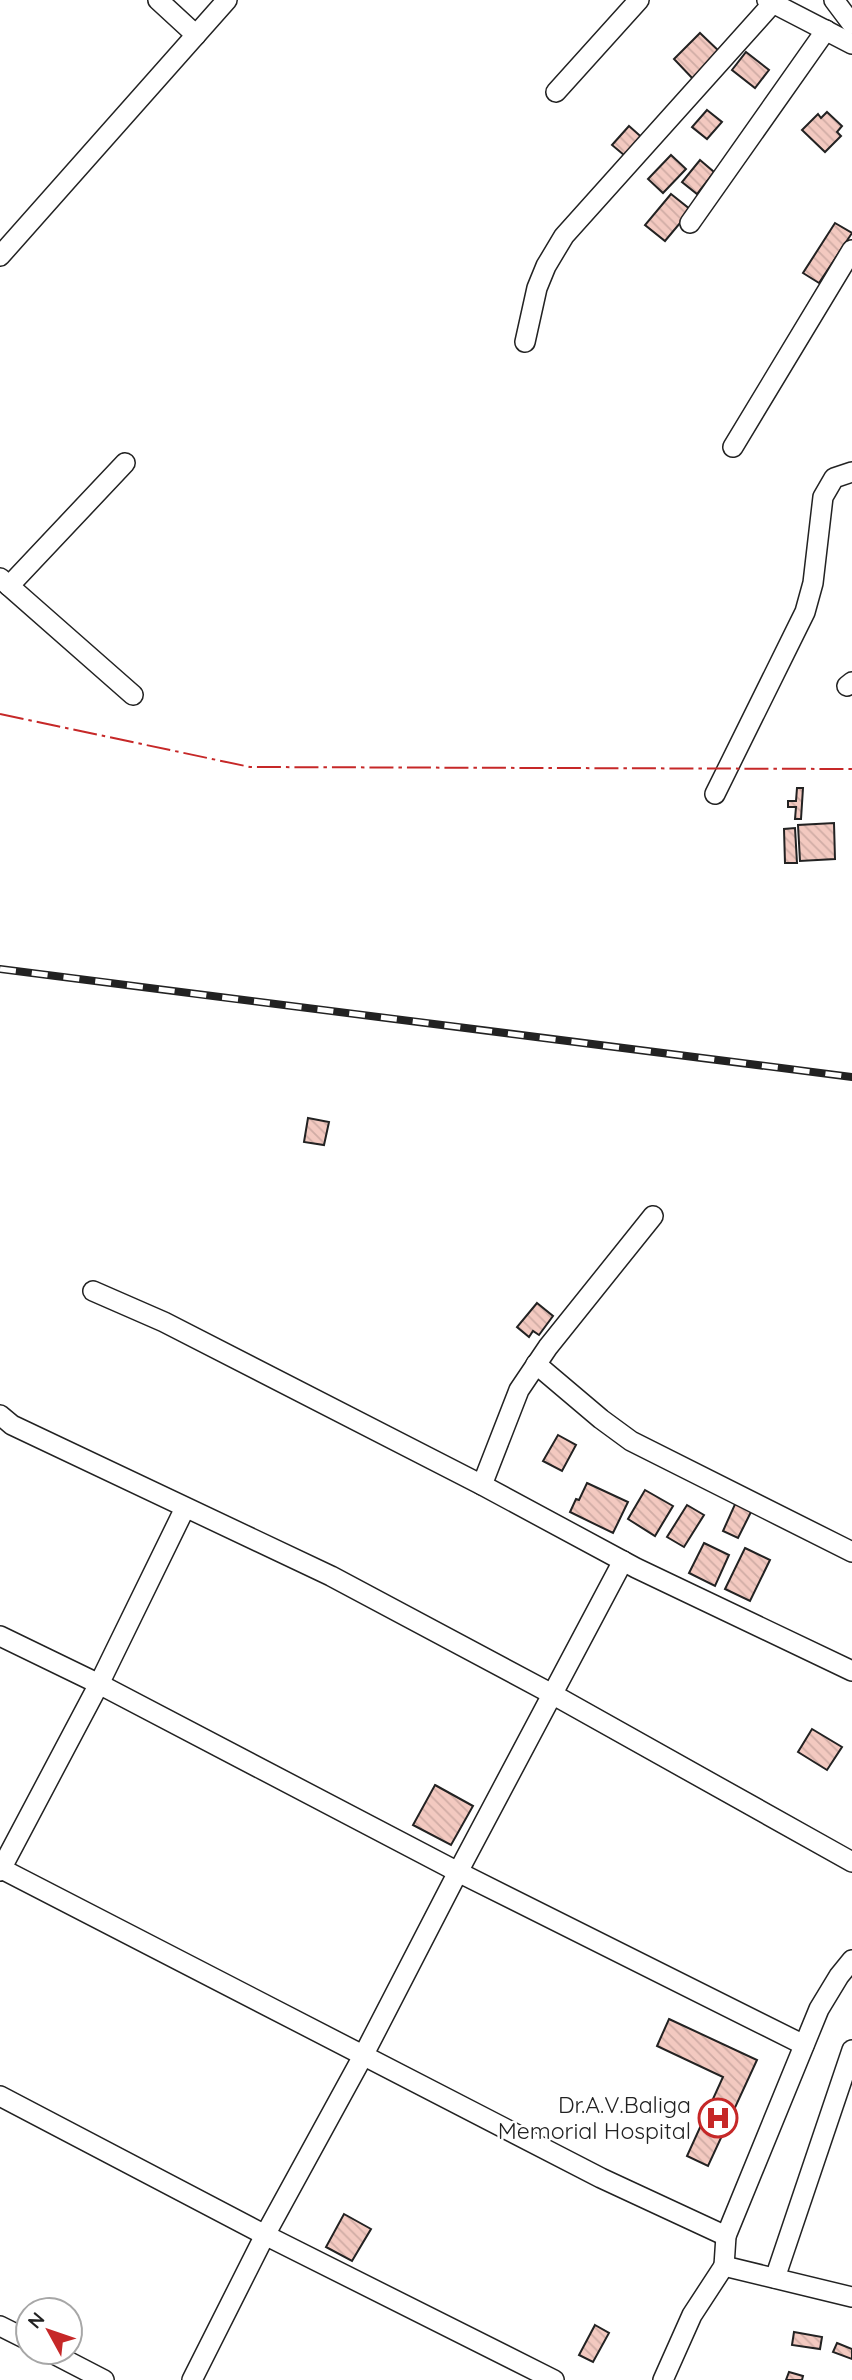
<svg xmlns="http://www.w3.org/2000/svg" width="852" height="2380" font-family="Quicksand,sans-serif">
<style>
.building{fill:url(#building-back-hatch);stroke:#222;stroke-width:2}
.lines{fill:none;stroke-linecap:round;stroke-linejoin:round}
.minor-casing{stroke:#222;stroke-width:22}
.minor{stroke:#fff;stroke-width:19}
.rail-casing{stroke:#222;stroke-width:8}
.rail{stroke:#fff;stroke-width:5;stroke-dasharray:16;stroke-linecap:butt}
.power{stroke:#c62828;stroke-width:2;stroke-dasharray:24 5 3.5 5;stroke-linecap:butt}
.labels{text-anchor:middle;stroke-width:5;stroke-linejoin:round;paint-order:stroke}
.poi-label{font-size:23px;fill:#222;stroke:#fff;text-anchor:end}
</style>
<defs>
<pattern id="building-back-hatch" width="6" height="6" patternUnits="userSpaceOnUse" patternTransform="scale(1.75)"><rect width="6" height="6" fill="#f3c9c0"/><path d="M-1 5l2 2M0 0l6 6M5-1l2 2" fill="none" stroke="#d0aca5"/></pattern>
</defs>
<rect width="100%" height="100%" fill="#fff"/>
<g class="building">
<path d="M700 33 722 54 695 81 674 59Z"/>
<path d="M746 52 769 70 755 88 732 70Z"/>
<path d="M707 110 722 122 707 139 692 127Z"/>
<path d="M827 112 842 126 837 132 841 136 825 152 802 130 818 114 821 118Z"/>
<path d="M629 126 646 141 630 160 612 145Z"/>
<path d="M671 155 686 169 663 193 648 179Z"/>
<path d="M700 160 714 172 697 194 682 182Z"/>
<path d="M671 194 691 210 665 241 645 225Z"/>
<path d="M835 223 852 233 819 283 803 273Z"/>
<path d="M797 788H803L801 819H795L796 807H788V801H796Z"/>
<path d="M834 823 835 859 800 861 798 825Z"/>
<path d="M795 828 797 863H785L784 829Z"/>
<path d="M308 1118 329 1122 324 1145 304 1142Z"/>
<path d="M537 1303 553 1316 539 1335 533 1331 529 1337 517 1327Z"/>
<path d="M558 1435 576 1445 562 1471 543 1461Z"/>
<path d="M587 1483 628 1502 613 1533 570 1512 576 1499 579 1500Z"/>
<path d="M645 1490 673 1506 655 1536 628 1519Z"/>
<path d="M736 1502 752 1510 738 1538 723 1531Z"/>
<path d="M687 1505 704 1515 684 1547 667 1537Z"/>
<path d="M704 1543 729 1555 715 1586 689 1573Z"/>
<path d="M745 1548 770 1560 750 1601 725 1589Z"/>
<path d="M812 1729 842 1747 827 1770 798 1752Z"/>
<path d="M435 1785 473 1806 451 1845 413 1825Z"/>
<path d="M669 2019 757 2060 708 2166 687 2156 723 2077 657 2046Z"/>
<path d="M344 2214 371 2229 352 2261 326 2247Z"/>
<path d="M595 2325 609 2333 593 2362 579 2355Z"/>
<path d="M794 2332 822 2337 820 2349 792 2345Z"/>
<path d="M837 2343 852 2349V2359L833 2352Z"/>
<path d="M789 2372 803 2376 802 2380H786Z"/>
</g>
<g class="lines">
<defs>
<g id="minor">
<path d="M158 0 196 35"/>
<path d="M767 0 852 44"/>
<path d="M834 0 852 24"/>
<path d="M556 92 639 0"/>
<path d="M690 223 826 30"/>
<path d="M0 256 227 0"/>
<path d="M525 342 537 288 546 266 564 236 773 3"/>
<path d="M733 447 852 250"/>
<path d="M0 578 133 695"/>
<path d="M9 586 125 463"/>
<path d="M847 686 852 682"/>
<path d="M715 794 805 612 813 583 823 497 834 478 852 472"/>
<path d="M93 1291 164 1322 482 1485 636 1568 852 1671"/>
<path d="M536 1364 601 1419 631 1441 852 1552"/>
<path d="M0 1415 12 1425 331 1576 552 1694 852 1862"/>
<path d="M482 1485 519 1390 548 1347 653 1216"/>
<path d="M0 1636 99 1684 458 1872 804 2045"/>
<path d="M0 1868 601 2178 726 2236"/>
<path d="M0 1871 99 1684 185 1508"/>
<path d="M852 1960 839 1976 819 2009 726 2236 724 2266 852 2297"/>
<path d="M0 2096 265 2235 554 2380"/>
<path d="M775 2278 852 2050"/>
<path d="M0 2326 28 2340"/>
<path d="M50 2352 104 2380"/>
<path d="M192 2380 265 2235 363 2056 458 1872 623 1561"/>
<path d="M663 2380 692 2315 724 2266"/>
</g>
</defs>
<use href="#minor" class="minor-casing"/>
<use href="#minor" class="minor"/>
<defs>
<path id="rail" d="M0 969 852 1077"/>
</defs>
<use href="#rail" class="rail-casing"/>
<use href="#rail" class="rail"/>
<path class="power" d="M0 714 250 767 852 769"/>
</g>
<defs>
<symbol id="hospital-ring" viewBox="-11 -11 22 22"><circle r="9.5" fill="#fff" stroke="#c62828" stroke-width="1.5"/><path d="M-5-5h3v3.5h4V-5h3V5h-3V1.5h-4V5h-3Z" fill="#c62828"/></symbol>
</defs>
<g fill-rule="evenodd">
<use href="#hospital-ring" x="696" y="2096" width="44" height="44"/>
</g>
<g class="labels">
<g class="poi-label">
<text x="691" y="2113">Dr.A.V.Baliga<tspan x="691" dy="26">Memorial Hospital</tspan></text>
</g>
</g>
<g transform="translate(49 2331) rotate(310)"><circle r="33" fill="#ffffff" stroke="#a7a7a7" stroke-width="2"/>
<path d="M0-5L12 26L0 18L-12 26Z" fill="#c62828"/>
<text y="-10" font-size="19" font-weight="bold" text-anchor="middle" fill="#222222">N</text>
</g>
</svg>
